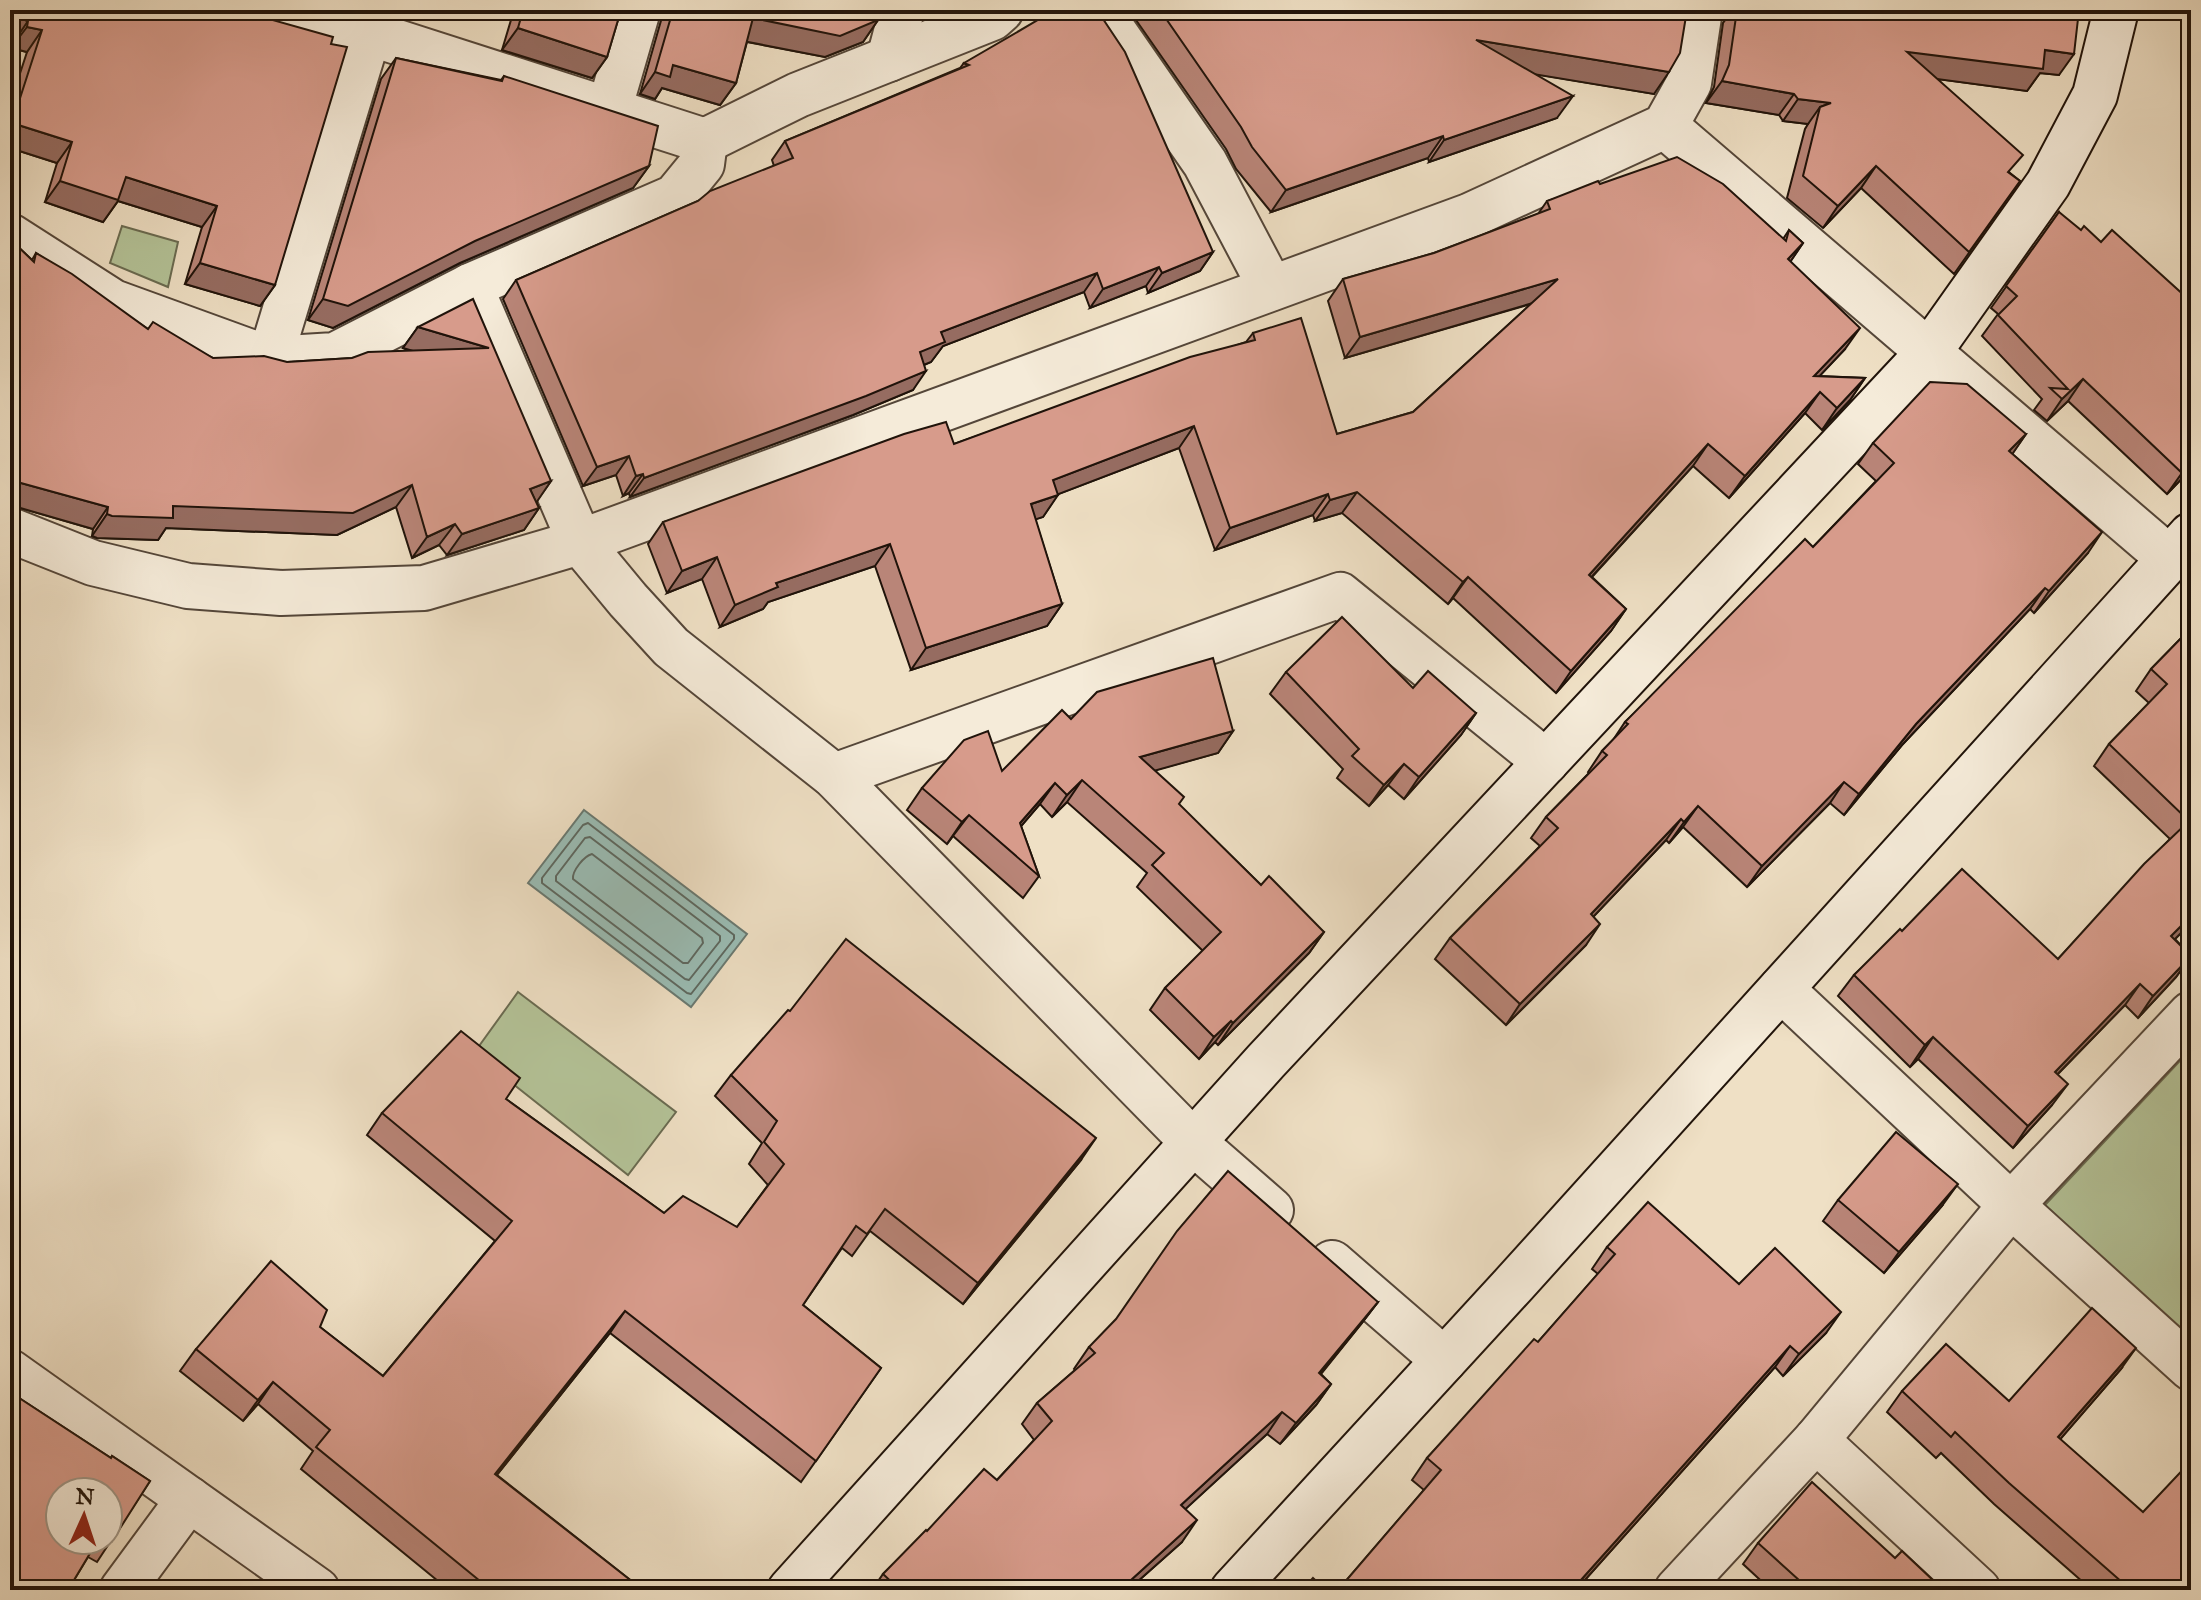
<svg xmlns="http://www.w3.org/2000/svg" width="2201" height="1600" font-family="'IM FELL Great Primer',serif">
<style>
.green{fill:#b4c398;stroke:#6a6b51;stroke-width:2}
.water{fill:#9abdb5;stroke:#697971;stroke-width:2}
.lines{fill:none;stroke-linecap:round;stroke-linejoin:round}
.shore{stroke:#5d6860;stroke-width:2}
.street-casing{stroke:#544639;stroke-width:48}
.secondary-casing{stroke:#20130a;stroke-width:48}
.street{stroke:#f5ebd9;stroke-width:44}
.secondary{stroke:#f5ebd9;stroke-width:44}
.wall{fill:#b98578;stroke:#20130a;stroke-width:2;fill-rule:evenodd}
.shaded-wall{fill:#966c61;stroke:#20130a;stroke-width:2}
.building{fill:#d79b8b;stroke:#20130a;stroke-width:2}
</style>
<rect width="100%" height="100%" fill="#efe0c5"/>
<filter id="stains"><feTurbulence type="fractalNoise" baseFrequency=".0025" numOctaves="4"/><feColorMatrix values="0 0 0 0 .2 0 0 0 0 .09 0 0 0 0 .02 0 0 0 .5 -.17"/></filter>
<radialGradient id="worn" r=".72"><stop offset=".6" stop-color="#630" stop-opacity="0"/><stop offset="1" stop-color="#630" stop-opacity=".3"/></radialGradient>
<g class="green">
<path d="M122 226 178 242 168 287 110 263Z"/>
<path d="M518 992 676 1112 628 1175 474 1053Z"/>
<path d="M2191 1049V1345L2045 1205Z"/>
</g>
<path class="water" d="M584 810 747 934 691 1007 528 883Z"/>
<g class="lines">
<g class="shore">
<path d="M588 823 734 935V939L691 994 687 993 542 883V878L583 825Z"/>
<path d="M590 837 720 936V941L689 980 685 979 556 881V876L585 838Z"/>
<path d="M592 854 702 938 703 943 688 963H683L573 879C572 871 584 856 592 854Z"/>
</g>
<defs>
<g id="street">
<path d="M287 10 369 33 705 141 798 95 992 18 1001 10"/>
<path d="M1099 10 1205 163 1271 288"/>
<path d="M889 59 902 10"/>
<path d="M609 110 638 10"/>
<path d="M1665 126 2170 559"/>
<path d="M10 236 113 302 270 359 376 10"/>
<path d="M470 286 580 542 628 600 671 647 834 776 1193 1142 1271 1210"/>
<path d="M270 359 335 355 470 286 675 197 702 164 705 141"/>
<path d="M10 530 93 563 188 586 281 593 424 588 580 542 1469 216 1665 126 1689 83 1700 10"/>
<path d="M834 776 1340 595 1546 762"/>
<path d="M1781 989 2011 1205 2191 1368"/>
<path d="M1332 1263 1444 1360"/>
<path d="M10 1372 317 1590"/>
<path d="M1816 1440 1978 1590"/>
<path d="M122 1590 189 1499"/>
<path d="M1677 1590 1816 1440 2011 1205 2191 1014"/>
</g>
<g id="secondary">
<path d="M790 1590 1266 1061 1929 352 2048 184 2095 95 2116 10"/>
<path d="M1233 1590 1515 1283 2191 535"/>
</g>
</defs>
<use href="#street" class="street-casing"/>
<use href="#secondary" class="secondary-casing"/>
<use href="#street" class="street"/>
<use href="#secondary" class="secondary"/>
</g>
<g class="wall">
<path d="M10 10H245L275 285 260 306 185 284 202 227 118 201 103 222 45 202 57 163 10 148V104L27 52 11 48 13 43 10 42Z"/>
<path d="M514 10H621L607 57 592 78 502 50Z"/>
<path d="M662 10H881L878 20 863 42 825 57 747 42 736 83 720 105 662 88 655 99 640 94 662 17Z"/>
<path d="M1129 10H1687L1654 94 1535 74 1557 118 1429 162 1428 158 1271 212 1236 169 1226 149Z"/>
<path d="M1733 10H2079L2059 75 2040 73 2027 91 1938 79 2010 173 2020 181 1954 274 1861 188 1823 228 1787 198 1805 129 1808 124 1783 121 1779 115 1706 103 1714 87 1723 23Z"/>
<path d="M396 58 501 80 504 76 649 166 633 188 460 263 333 328 308 320 381 79Z"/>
<path d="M964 63 1213 252 1200 271 1148 293 1146 286 1090 308 1084 292 943 346 931 362 924 365 913 390 853 415 630 497 629 493 623 496 616 475 583 486 503 299 516 280 698 201 774 166 772 160 785 141 960 68Z"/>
<path d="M1600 184 1783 239 1789 230 1803 243 1790 262 1845 349 1819 376 1865 378 1850 400 1822 430 1805 413 1729 498 1693 466 1592 577 1626 609 1611 631 1556 693 1453 598 1448 604 1342 513 1315 521 1313 515 1215 550 1179 448 1058 494 1043 517 1035 519 1062 604 1047 626 911 670 875 566 768 602 763 609 720 627 702 579 667 593 648 544 663 522 954 444 1246 342 1253 333 1337 434 1413 412 1531 304 1345 358 1328 301 1343 279 1434 253 1538 214 1547 201Z"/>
<path d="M2059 212 2191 469 2167 494 2068 401 2047 421 2034 410 2042 399 1982 336 1998 314 1991 308Z"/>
<path d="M10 239 32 260 36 253 148 329 213 358 287 362 352 358 410 351 403 348 418 327 551 481 536 502 539 508 524 530 447 555 439 545 412 558 396 507 337 535 166 528 158 540 97 538 92 536 93 529 10 505Z"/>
<path d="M2026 434 2012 454 2088 553 2034 613 2030 609 1902 745 1844 815 1830 803 1747 887 1683 827 1669 843 1666 840 1593 917 1586 945 1506 1025 1435 959 1450 938 1540 846 1531 838 1546 817 1589 773 1588 772 1602 751 1613 740 1625 722 1813 547 1876 481 1858 464 1873 443Z"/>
<path d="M2191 628V923L2175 939 2191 956 2176 977 2138 1018 2125 1005 2058 1074 2052 1105 2013 1148 1918 1059 1910 1067 1838 996 1854 975 1902 931 2058 959 2170 839 2094 766 2109 744 2149 703 2136 691 2151 669Z"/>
<path d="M1286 672 1413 688 1476 713 1461 735 1404 799 1388 785 1369 806 1337 778 1343 769 1270 694Z"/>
<path d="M1071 719 1233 731 1218 753 1155 770 1179 805 1261 885 1324 932 1309 953 1218 1045 1215 1042 1199 1059 1150 1010 1165 988 1203 951 1137 887 1147 873 1067 802 1052 817 1040 804 1021 826 1039 876 1023 898 953 836 947 844 907 810 922 788 1002 771Z"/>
<path d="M731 1075 1081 1160 963 1304 870 1231 852 1256 842 1248 803 1305 881 1368 801 1482 610 1333 497 1475 643 1590H449L301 1469 313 1451 258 1404 243 1421 180 1371 196 1349 320 1327 383 1376 495 1241 367 1135 382 1113 506 1099 664 1213 737 1227 768 1185 749 1164 762 1143 715 1096Z"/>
<path d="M1838 1200 1942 1206 1884 1273 1823 1221Z"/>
<path d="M1607 1247 1739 1284 1826 1333 1783 1376 1775 1367 1576 1590H1338L1424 1490 1412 1480 1427 1458 1538 1342 1598 1274 1592 1269Z"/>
<path d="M1378 1302 1362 1323 1321 1374 1331 1384 1316 1405 1280 1444 1267 1434 1185 1509 1182 1542 1128 1590H872L883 1574 927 1531 997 1480 1034 1440 1022 1424 1037 1403 1075 1370 1074 1369 1089 1347Z"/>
<path d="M2121 1369 2060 1439 2191 1590H2092L1994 1504 1941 1453 1936 1458 1887 1412 1902 1391 2009 1401Z"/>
<path d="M10 1392 111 1458 112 1456 150 1481 97 1562 88 1557 68 1590H10ZM60 1492H108V1540H60Z"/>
<path d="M1758 1543 1895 1558 1933 1590H1771L1743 1564Z"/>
</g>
<g class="shaded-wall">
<path d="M10 15 28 21 13 43 10 42Z"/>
<path d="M753 18 878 20 863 42 825 57 738 40Z"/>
<path d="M27 27 42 30 27 52 11 48Z"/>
<path d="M518 28 607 57 592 78 502 50Z"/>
<path d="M1476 40 1669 72 1654 94 1460 62Z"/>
<path d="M2045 50 2074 54 2059 75 2040 73 2027 91 1892 73 1907 52Z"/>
<path d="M673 65 736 83 720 105 662 88 655 99 640 94 655 72Z"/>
<path d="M1722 81 1794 94 1779 115 1706 103Z"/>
<path d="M1573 96 1557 118 1429 162 1444 140Z"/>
<path d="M1798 99 1831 103 1820 107 1808 124 1783 121Z"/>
<path d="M12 123 72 142 57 163 10 148V126Z"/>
<path d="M1443 136 1428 158 1271 212 1286 190Z"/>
<path d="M649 166 633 188 460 263 333 328 308 320 323 299Z"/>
<path d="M1876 166 1861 188 1823 228 1838 206Z"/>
<path d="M126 177 217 206 202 227 118 201 103 222 45 202 60 181Z"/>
<path d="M1803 243 1788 265V259Z"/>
<path d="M1213 252 1200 271 1148 293 1162 273Z"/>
<path d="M200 263 275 285 260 306 185 284Z"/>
<path d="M1159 267 1146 286 1090 308 1103 289Z"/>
<path d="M1097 273 1084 292 943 346 931 362 906 372 920 352 941 332Z"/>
<path d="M1558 279 1543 300 1345 358 1360 337Z"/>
<path d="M418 327 489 348 473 369 403 348Z"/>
<path d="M1860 328 1845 349 1799 398 1814 376Z"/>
<path d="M926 371 913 390 853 415 630 497 644 478Z"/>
<path d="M1865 378 1850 400 1822 430 1837 408Z"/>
<path d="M2083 379 2068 401 2047 421 2062 399Z"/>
<path d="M1820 392 1805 413 1729 498 1745 476Z"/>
<path d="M1194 426 1179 448 1038 502 1053 480Z"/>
<path d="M2026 434 2011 456 2009 451Z"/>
<path d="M1708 444 1693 466 1574 596 1589 575Z"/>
<path d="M629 456 616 475 583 486 597 467Z"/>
<path d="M2191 464V469L2167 494 2182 473Z"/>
<path d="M643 474 629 493 623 496 636 476Z"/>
<path d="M10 480 108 507 93 529 10 505Z"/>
<path d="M551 481 536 503 530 489Z"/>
<path d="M412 485 396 507 337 535 166 528 158 540 97 538 92 536 107 514 173 506Z"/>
<path d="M1357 492 1342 513 1315 521 1330 500Z"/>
<path d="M1328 494 1313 515 1215 550 1230 528Z"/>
<path d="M1058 495 1043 517 1016 526 1031 504Z"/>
<path d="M539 508 524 530 447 555 462 534Z"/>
<path d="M455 524 439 545 412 558 427 537Z"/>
<path d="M2102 532 2088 553 2034 613 2049 591Z"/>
<path d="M890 544 875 566 768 602 763 609 720 627 735 605 776 583Z"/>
<path d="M717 557 702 579 667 593 682 571Z"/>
<path d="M1468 577 1453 598 1448 604 1463 582Z"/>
<path d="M2045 588 2030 609 1902 745 1844 815 1859 794 1916 724Z"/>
<path d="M1062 604 1047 626 911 670 926 648Z"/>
<path d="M1626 609 1611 631 1556 693 1571 671Z"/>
<path d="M1476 713 1461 735 1404 799 1419 777Z"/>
<path d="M1233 731 1218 753 1125 779 1140 757Z"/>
<path d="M1404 764 1388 785 1369 806 1384 785Z"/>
<path d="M1082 780 1067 802 1052 817 1067 795Z"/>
<path d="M1844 782 1830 803 1747 887 1762 866Z"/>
<path d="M1055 783 1040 804 1005 845 1020 823Z"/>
<path d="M1698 806 1683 827 1669 843 1684 822Z"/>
<path d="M969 815 953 836 947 844 962 822Z"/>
<path d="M1681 819 1666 840 1576 935 1591 914Z"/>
<path d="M2191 916V923L2156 958 2171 936Z"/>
<path d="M1600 924 1586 945 1506 1025 1520 1004Z"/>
<path d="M1324 932 1309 953 1218 1045 1233 1023Z"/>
<path d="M2191 956 2176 977 2138 1018 2153 996Z"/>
<path d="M2140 984 2125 1005 2039 1093 2055 1072Z"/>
<path d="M1231 1021 1215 1042 1199 1059 1214 1037Z"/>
<path d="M1933 1037 1918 1059 1910 1067 1925 1045Z"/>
<path d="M2068 1084 2052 1105 2013 1148 2028 1126Z"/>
<path d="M1096 1138 1081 1160 963 1304 978 1283Z"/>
<path d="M1958 1184 1942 1206 1884 1273 1899 1252Z"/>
<path d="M1378 1302 1362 1323 1304 1394 1319 1373Z"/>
<path d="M625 1311 610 1333 480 1496 495 1474Z"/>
<path d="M1841 1312 1826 1333 1783 1376 1799 1354Z"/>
<path d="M1790 1346 1775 1367 1576 1590H1572Z"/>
<path d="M2136 1348 2121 1369 2044 1458 2058 1437Z"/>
<path d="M273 1382 258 1404 243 1421 258 1400Z"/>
<path d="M1331 1384 1316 1405 1280 1444 1296 1423Z"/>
<path d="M1282 1412 1267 1434 1166 1527 1181 1505Z"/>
<path d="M1197 1520 1182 1542 1128 1590H1120Z"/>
</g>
<g class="building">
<path d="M10 10H245L244 12 333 37 331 44 347 47 275 285 200 263 217 206 126 177 118 200 60 181 72 142 12 123 42 30 27 27 28 21 10 15Z"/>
<path d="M523 10H621L607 57 518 28Z"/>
<path d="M673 10H881L878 20 840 36 753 18 736 83 673 65 670 77 655 72Z"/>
<path d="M1061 10H1097L1125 52 1213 252 1162 273 1159 267 1103 289 1097 273 941 332 945 342 920 352 926 371 866 396 644 478 643 474 636 476 629 456 597 467 516 280 698 201 710 191 793 158 785 141 969 65 964 63 1043 17Z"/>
<path d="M1160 10H1687L1680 53 1669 72 1476 40 1573 96 1444 140 1443 136 1286 190 1252 147 1241 127Z"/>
<path d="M1737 10H2079L2074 54 2045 50 2043 69 1907 52 2023 155 2008 172 2020 181 1969 252 1876 166 1838 206 1803 176 1820 107 1831 103 1798 99 1794 94 1722 81 1729 65Z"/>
<path d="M396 58 502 81 504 76 658 126 649 166 475 241 348 306 323 299Z"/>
<path d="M1677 157 1723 184 1786 241 1789 230 1803 243 1788 259 1860 328 1814 376 1865 378 1837 408 1820 392 1745 476 1708 444 1589 575 1626 609 1571 671 1468 577 1463 582 1357 492 1330 500 1328 494 1230 528 1194 426 1053 480 1058 495 1031 504 1062 604 926 648 890 544 776 583 778 587 735 605 717 557 682 571 663 522 904 434 946 422 954 444 1190 357 1255 340 1253 333 1301 318 1337 434 1413 412 1558 279 1360 337 1343 279 1434 253 1550 209 1547 201 1598 181 1600 184Z"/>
<path d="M2059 212 2081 230 2084 226 2101 242 2112 230 2186 297 2191 292V464L2182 473 2083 379 2062 399 2050 388 2068 389 1998 315 2017 296 2006 286Z"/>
<path d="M10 239 34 262 36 253 72 274 148 329 153 322 213 358 264 356 287 362 352 358 368 352 489 348 418 327 473 299 551 481 530 489 539 508 462 534 455 524 427 537 412 485 353 513 173 506V518L112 516 107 514 108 507 10 480Z"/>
<path d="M1930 382 1967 384 2026 434 2009 451 2102 532 2049 591 2045 588 1916 724 1859 794 1844 782 1762 866 1698 806 1684 822 1681 819 1591 914 1600 924 1520 1004 1450 938 1558 828 1546 817 1607 755 1602 751 1628 724 1625 722 1805 539 1813 547 1894 463 1873 443Z"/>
<path d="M1342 617 1413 688 1428 671 1476 713 1419 777 1404 764 1384 785 1352 756 1359 749 1286 672Z"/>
<path d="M2191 628V916L2171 936 2191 956 2153 996 2140 984 2055 1072 2068 1084 2028 1126 1933 1037 1925 1045 1854 975 1900 929 1902 931 1962 869 2058 959 2144 864 2189 821 2109 744 2167 684 2151 669Z"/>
<path d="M1213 658 1233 731 1140 757 1184 797 1179 804 1261 885 1269 876 1324 932 1233 1023 1231 1021 1214 1037 1165 988 1221 932 1152 865 1164 853 1082 780 1067 795 1055 783 1020 823 1039 876 969 815 962 822 922 788 964 740 988 731 1002 771 1062 710 1071 719 1097 692Z"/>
<path d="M846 939 1096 1138 978 1283 885 1209 867 1234 856 1226 803 1305 881 1368 816 1461 625 1311 495 1474 643 1590H491L316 1447 330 1430 273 1382 258 1400 196 1349 271 1261 327 1310 320 1327 383 1376 512 1221 382 1113 461 1031 520 1078 506 1099 664 1213 683 1196 737 1227 784 1164 764 1142 777 1121 731 1075 788 1010 790 1011Z"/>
<path d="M1896 1132 1958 1184 1899 1252 1838 1200Z"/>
<path d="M1228 1171 1378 1302 1319 1373 1331 1384 1296 1423 1282 1412 1181 1505 1197 1520 1120 1590H900L883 1574 926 1530 927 1531 984 1469 997 1480 1052 1421 1037 1403 1095 1353 1089 1347 1116 1319 1177 1231Z"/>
<path d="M1648 1202 1739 1284 1775 1248 1841 1312 1799 1354 1790 1346 1572 1590H1338L1441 1470 1427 1458 1534 1339 1538 1342 1615 1254 1607 1247Z"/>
<path d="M2092 1308 2136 1348 2058 1437 2143 1512 2191 1461V1590H2131L2009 1483 1955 1432 1951 1437 1902 1391 1946 1344 2009 1401Z"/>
<path d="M10 1392 111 1458 112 1456 150 1481 112 1541 108 1538V1492H60V1540H98L68 1590H10Z"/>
<path d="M1812 1482 1895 1558 1902 1551 1937 1584 1931 1590H1810L1758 1543Z"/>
<path d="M1313 1578 1326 1590H1302Z"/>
</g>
<rect width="2201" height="1600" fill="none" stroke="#efe0c5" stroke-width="40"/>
<rect x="12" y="12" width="2177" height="1576" fill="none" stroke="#20130a" stroke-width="4"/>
<rect x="20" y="20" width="2161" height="1560" fill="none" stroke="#20130a" stroke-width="2"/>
<g transform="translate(84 1516) rotate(3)"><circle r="38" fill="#f5ebd9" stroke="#a09586" stroke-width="2"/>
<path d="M0-6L14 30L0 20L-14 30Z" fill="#8f2418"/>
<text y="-12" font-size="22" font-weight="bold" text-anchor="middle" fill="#20130a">N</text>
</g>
<rect width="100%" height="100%" filter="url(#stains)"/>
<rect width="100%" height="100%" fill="url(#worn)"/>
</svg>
